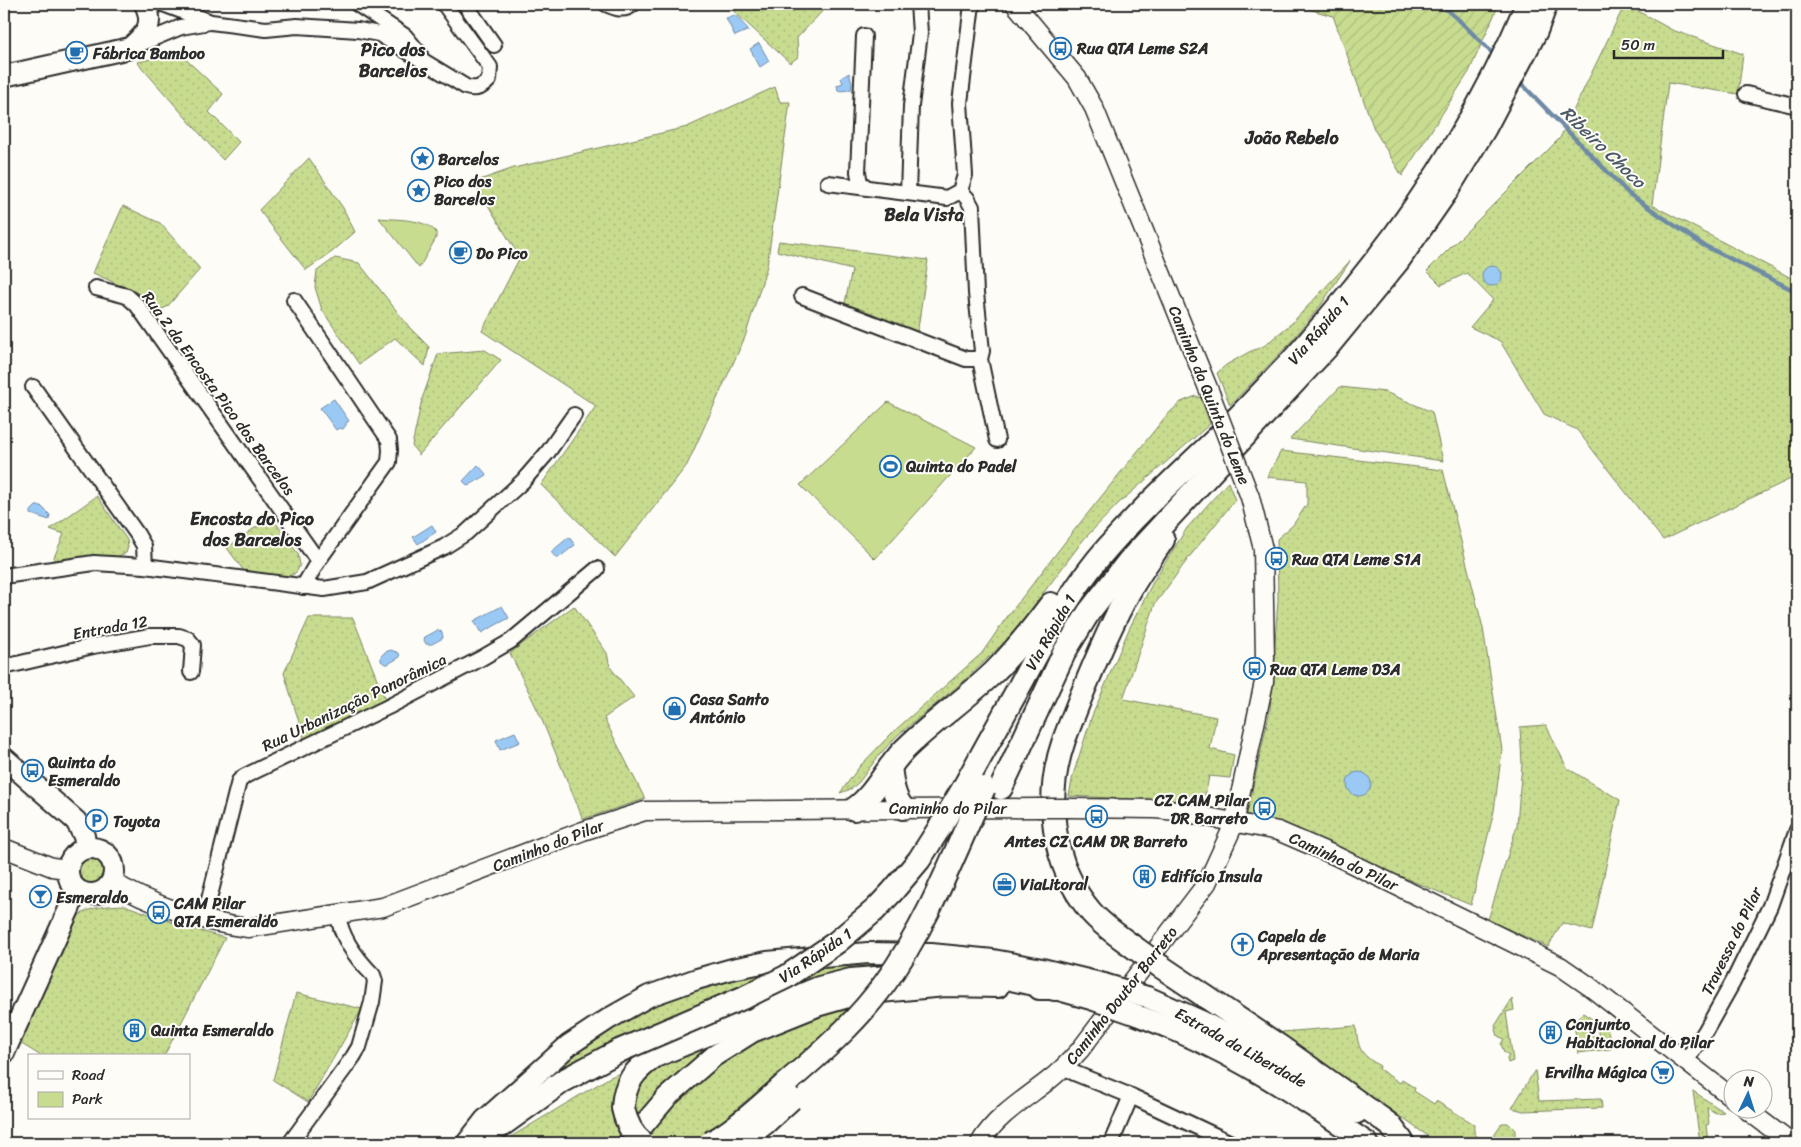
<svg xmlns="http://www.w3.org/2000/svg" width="1801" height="1147" font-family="Sriracha,sans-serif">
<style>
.grass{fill:url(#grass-dots);stroke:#7a845e}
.park{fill:#c8dc90;stroke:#7a845e}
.garden{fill:url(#garden-furrows);stroke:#7a845e}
.water{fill:#9bc9f6;stroke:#6e8aa5}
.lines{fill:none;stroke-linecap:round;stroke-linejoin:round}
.stream{stroke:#6e8aa5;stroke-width:4.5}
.minor-casing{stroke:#2b2b2b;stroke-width:18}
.tertiary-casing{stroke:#2b2b2b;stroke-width:21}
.secondary-casing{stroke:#2b2b2b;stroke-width:24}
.trunk-casing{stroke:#2b2b2b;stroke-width:26}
.minor{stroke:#fdfcf7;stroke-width:14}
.tertiary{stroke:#fdfcf7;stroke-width:18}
.secondary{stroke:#fdfcf7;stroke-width:20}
.trunk{stroke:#fdfcf7;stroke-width:22}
.tertiary-bridge-casing{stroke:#2b2b2b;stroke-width:21;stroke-linecap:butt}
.secondary-bridge-casing{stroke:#2b2b2b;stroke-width:24;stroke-linecap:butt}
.trunk-bridge-casing{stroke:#2b2b2b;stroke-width:26;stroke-linecap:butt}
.tertiary-bridge{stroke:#fdfcf7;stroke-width:18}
.secondary-bridge{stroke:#fdfcf7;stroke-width:20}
.trunk-bridge{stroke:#fdfcf7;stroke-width:22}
.labels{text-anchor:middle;stroke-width:4;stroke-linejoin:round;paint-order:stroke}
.poi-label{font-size:16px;font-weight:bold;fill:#2b2b2b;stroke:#fdfcf7;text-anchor:start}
.street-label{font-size:16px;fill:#2b2b2b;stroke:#fdfcf7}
.neighbourhood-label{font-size:18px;font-weight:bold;fill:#2b2b2b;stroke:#fdfcf7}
.water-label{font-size:18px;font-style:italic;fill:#4d5a68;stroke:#fdfcf7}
</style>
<defs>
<pattern id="grass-dots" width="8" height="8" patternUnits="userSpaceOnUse" patternTransform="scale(1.25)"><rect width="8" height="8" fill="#c8dc90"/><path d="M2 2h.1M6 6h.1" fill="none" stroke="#acbd7c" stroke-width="1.8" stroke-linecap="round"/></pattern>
<pattern id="garden-furrows" width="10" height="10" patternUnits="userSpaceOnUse" patternTransform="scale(1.25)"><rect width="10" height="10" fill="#c8dc90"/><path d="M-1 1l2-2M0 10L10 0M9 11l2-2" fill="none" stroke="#acbd7c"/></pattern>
</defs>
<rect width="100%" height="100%" fill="#fdfcf7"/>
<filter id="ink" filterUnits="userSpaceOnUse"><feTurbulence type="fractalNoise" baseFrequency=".02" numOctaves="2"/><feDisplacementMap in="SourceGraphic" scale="10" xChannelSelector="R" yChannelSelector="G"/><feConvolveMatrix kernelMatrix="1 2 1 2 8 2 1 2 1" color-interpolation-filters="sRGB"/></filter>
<g filter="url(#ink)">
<g class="grass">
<path d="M726 4H829L797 38 798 57 790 63Z"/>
<path d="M1625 4 1672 30 1743 54 1738 94 1668 83 1652 205 1797 281V476L1663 540 1577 430 1544 414 1500 341 1470 327 1493 300 1467 273 1441 285 1427 271 1560 138Z"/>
<path d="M179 53 223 94 209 112 239 142 223 160 137 62Z"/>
<path d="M775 87 780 102H790L767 266 745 337 687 465 615 557 541 485 596 406 482 331 518 261 517 253 474 182 514 168 687 127Z"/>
<path d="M309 158 343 208 355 232 332 252 306 270 259 210Z"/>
<path d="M123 206 160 223 200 269 167 307 154 312 141 295 93 273Z"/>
<path d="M779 241 928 260 917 335 844 307 852 270 777 251Z"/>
<path d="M335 258 359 263 410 328 429 347 425 366 395 338 359 364 322 310 315 287 317 271Z"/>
<path d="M1350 261 1321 305 1289 344 1230 405 1217 373 1226 365 1249 352 1264 346 1292 323Z"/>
<path d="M485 350 501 360 419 455 412 446 422 399 438 354Z"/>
<path d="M1340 387 1385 392 1432 412 1443 461 1290 439Z"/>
<path d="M1196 396 1201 398 1210 424 1119 503 1084 539 1011 636 964 681 898 735 880 754 859 782 851 789 840 793 860 766 892 733 982 653 1004 621 1072 533 1166 416 1181 402Z"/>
<path d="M1281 451 1443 470 1483 628 1502 750 1494 811 1471 905 1247 814 1270 710 1278 600 1277 539 1293 525 1307 504V481L1267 477Z"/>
<path d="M1228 482 1235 500 1190 556 1155 604 1123 699 1216 717 1210 749 1234 755 1230 778 1209 776 1203 807 1177 801 1069 796 1073 775 1092 716 1129 629 1154 580 1187 528Z"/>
<path d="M97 496 127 540 128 547 126 553 116 557H91L52 562 64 534 50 529Z"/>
<path d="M271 516 298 554 300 565 297 571 294 574 284 577 244 571 227 548Z"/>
<path d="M574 606 607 653 610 667 634 697 604 718 645 799 583 819 539 713 510 653Z"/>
<path d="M309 618H353L388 707 306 745 284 673Z"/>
<path d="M1546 725 1567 768 1620 800 1592 931 1562 923 1548 947 1488 920 1517 825 1522 764 1520 727Z"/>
<circle cx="90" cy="870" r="15"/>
<path d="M124 905 186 927 225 938 164 1056H41L20 1043 78 916C92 906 107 906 124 905Z"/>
<path d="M883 960 882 966 813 980 693 1011 532 1089H529L582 1047 645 1009 685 993 754 973Z"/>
<path d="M296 993 362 1009 308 1102 273 1080Z"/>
<path d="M1512 999 1514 1010 1506 1012 1513 1061 1508 1063 1507 1059 1509 1055 1504 1052 1501 1044 1504 1039 1498 1036 1495 1026Z"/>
<path d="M859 1000 847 1016 696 1143H504L514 1135 610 1077 761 1022Z"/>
<path d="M1583 1013 1592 1019 1594 1042 1599 1041 1597 1022 1598 1021C1610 1025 1609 1037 1611 1049L1578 1053 1574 1023Z"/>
<path d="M1356 1026C1358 1049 1360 1054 1380 1066L1379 1069 1400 1083 1402 1080 1415 1088 1414 1091 1434 1104 1436 1101 1474 1124C1472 1136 1480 1141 1491 1139L1502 1123H1508L1515 1130V1138L1521 1137 1526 1143H1438L1282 1035V1032Z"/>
<path d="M1535 1070 1539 1101 1601 1099 1602 1108 1523 1111 1512 1108Z"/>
<path d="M1693 1091 1724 1112 1716 1113 1707 1108 1709 1124 1706 1125 1708 1143H1700Z"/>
</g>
<g class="park">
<path d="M379 218C397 220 424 218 436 232V238L419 268Z"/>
<path d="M888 402 976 447 875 559 800 485Z"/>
</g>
<path class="garden" d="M1291 4H1499L1469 72 1402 176 1374 129 1333 16Z"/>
<g class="water">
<path d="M735 15 749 30 735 36 726 18Z"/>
<path d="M759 43 769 61 760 67 750 49Z"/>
<path d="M849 73 852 82 851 90 838 91 837 85 843 83 841 78Z"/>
<circle cx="1492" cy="276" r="10"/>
<path d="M334 399 349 421 346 423V425L343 429 339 428 336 430 320 408Z"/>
<path d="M478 465 487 475 468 486 463 481Z"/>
<path d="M36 506H41L50 515 49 520 31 514V511Z"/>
<path d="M432 525 436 532 418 544 413 537Z"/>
<path d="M569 537 575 545 557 559 551 552Z"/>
<path d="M502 606 509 618 481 633 474 621Z"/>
<path d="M438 630 442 632 443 638 432 644H426L424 640 425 637Z"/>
<path d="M391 650 399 653 400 657 388 664H385L381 661V656L385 652Z"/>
<path d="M515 732 520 742 500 750 496 740Z"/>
<circle cx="1359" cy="784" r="12"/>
</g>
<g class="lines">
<g class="stream">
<path d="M1440 4 1460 21 1495 56"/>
<path d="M1518 80 1629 194 1703 245 1797 292"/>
</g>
<defs>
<g id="minor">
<path d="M163 4 211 22 266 29 297 26 358 30 379 34 466 87C475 90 482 88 489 80L490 67 444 4"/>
<path d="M357 4 405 36 420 54"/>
<path d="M465 4 494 45"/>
<path d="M606 4C615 8 624 12 633 4"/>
<path d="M864 36 858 172 860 183 865 186"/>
<path d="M135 46 181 27 210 22"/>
<path d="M1746 94 1797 106"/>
<path d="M828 183 947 198 960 191 965 175 960 103 972 4"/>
<path d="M960 191 967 198 972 207 976 293 982 351 980 359 997 440"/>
<path d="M908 193 911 106 920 33 918 4"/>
<path d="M96 288 127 296 137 305 318 561"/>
<path d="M802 296 966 359H980"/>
<path d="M294 300 389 440 390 450 389 462 318 561 303 587"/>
<path d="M33 387 137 534 144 546 145 566"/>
<path d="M4 576 94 563 145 566 324 589 367 582 444 547 466 533 523 481 548 452 574 415"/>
<path d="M4 667 93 646 150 636H179L188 639 193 645 191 672"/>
<path d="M204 919 239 781 245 776 388 707 480 659 511 641 597 569"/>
<path d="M1683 1060 1692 1052 1706 1030 1733 982 1770 906 1797 830"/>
<path d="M1065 1066 1074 1073 1131 1096 1231 1143"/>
<path d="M290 1143 353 1057 359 1047 372 1002 375 981 373 975C357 959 341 938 338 915"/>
<path d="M1111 1143 1131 1096"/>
</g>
<g id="tertiary">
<path d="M1015 4 1077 78 1094 108 1210 393"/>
<path d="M1069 808 1155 809 1177 811 1278 831 1336 856 1560 966 1589 986 1734 1099"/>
<path d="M4 848 52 867 67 869"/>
<path d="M111 881C148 904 205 923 248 928L383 907 583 831 645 811 1037 808"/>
<path d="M1747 1110 1791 1143"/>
<path d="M980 1143C996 1116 1025 1099 1049 1080 1061 1071 1070 1061 1080 1050L1207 883 1234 824 1264 682 1265 658 1263 549 1250 497"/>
</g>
<g id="secondary">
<path d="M4 76 130 48C146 34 155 25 145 4"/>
<path d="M4 758 76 821 84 836 86 848"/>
<circle cx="91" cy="871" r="23"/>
<path d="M1039 989H1055L1094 1000"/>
<path d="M1147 997 1203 1022 1268 1058 1357 1113"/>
<path d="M1137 1015C1152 1021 1168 1027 1183 1034 1248 1062 1309 1104 1368 1143"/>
<path d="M4 1053 70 907 76 889"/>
<path d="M467 1143 485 1120 569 1045 610 1018 649 996 697 979 732 969 767 962 868 953 931 954 993 960 1042 969 1104 984"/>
<path d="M628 1143 667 1097 714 1056 752 1032 817 1006 859 994 945 986 998 987"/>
</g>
<g id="trunk">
<path d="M890 767C892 781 893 797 903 808"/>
<path d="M964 787C982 754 1000 722 1018 689 1042 644 1065 600 1097 560 1133 517 1173 480 1213 442 1238 418 1261 393 1285 368 1300 353 1313 336 1327 320 1408 226 1479 119 1527 4"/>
<path d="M1001 788 1065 651 1089 612 1128 562 1329 345 1398 261 1446 192 1485 128 1536 31 1546 4"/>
<path d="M854 809C875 795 886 768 904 750 932 722 965 700 994 672 1015 651 1033 628 1051 604"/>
<path d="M892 892 919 860 942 824"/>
<path d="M1135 948C1120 937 1103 926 1091 912 1051 864 1044 798 1064 740 1070 724 1076 709 1082 694 1095 662 1111 624 1128 594 1138 575 1151 558 1163 540"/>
<path d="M1160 966 1282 1048 1382 1119 1390 1125 1402 1141"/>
<path d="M623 1108C624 1082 635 1070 655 1056L819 988 851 980 949 972 1007 978 1055 989"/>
<path d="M477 1143 563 1081 619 1051"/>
</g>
</defs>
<use href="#minor" class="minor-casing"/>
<use href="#tertiary" class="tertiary-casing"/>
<use href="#secondary" class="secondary-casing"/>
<use href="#trunk" class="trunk-casing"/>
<use href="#minor" class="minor"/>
<use href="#tertiary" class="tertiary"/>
<use href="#secondary" class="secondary"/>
<use href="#trunk" class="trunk"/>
<defs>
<g id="tertiary-bridge">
<path d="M1210 393 1250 497"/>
<path d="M1037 808H1069"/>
</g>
<g id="secondary-bridge">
<path d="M1104 984 1147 997"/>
<path d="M1094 1000 1137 1015"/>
</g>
<g id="trunk-bridge">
<path d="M942 824 964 787"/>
<path d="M1135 948 1160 966"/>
<path d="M619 1051 745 997 786 977 837 942 875 910 892 892"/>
<path d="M623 1108C626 1122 631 1134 643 1143"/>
<path d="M710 1143C734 1131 764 1103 784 1085 820 1054 857 1022 885 983 928 924 954 854 984 788"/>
<path d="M739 1143 765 1123 791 1099"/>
</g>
</defs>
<use href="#tertiary-bridge" class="tertiary-bridge-casing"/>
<use href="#secondary-bridge" class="secondary-bridge-casing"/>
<use href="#trunk-bridge" class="trunk-bridge-casing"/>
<use href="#tertiary-bridge" class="tertiary-bridge"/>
<use href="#secondary-bridge" class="secondary-bridge"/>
<use href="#trunk-bridge" class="trunk-bridge"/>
</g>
</g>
<defs>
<symbol id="bus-ring" viewBox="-11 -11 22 22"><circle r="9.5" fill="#fdfcf7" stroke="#1f6fb2" stroke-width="1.5"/><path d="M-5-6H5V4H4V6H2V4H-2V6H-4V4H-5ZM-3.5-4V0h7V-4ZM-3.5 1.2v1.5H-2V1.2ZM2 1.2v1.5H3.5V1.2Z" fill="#1f6fb2"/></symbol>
<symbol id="cafe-ring" viewBox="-11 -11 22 22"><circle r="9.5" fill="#fdfcf7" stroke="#1f6fb2" stroke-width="1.5"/><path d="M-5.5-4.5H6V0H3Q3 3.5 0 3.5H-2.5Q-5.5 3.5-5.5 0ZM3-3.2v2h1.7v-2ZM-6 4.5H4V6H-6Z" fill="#1f6fb2"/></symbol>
<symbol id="sight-ring" viewBox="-11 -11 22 22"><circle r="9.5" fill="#fdfcf7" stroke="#1f6fb2" stroke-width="1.5"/><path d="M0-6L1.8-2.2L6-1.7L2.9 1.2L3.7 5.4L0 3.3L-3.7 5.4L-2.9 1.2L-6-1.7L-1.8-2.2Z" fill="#1f6fb2"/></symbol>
<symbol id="stadium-ring" viewBox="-11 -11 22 22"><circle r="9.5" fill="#fdfcf7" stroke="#1f6fb2" stroke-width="1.5"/><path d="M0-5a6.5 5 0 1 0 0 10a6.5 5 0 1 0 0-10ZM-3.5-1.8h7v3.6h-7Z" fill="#1f6fb2"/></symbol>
<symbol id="shop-ring" viewBox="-11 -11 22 22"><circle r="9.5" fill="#fdfcf7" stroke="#1f6fb2" stroke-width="1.5"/><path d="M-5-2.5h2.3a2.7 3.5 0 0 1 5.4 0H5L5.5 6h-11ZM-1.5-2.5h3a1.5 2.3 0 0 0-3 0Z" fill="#1f6fb2"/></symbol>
<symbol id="parking-ring" viewBox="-11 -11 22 22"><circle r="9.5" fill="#fdfcf7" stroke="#1f6fb2" stroke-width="1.5"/><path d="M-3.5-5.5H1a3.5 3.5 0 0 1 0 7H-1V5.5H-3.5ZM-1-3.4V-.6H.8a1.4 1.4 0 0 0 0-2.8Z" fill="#1f6fb2"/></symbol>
<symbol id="building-ring" viewBox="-11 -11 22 22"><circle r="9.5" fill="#fdfcf7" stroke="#1f6fb2" stroke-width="1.5"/><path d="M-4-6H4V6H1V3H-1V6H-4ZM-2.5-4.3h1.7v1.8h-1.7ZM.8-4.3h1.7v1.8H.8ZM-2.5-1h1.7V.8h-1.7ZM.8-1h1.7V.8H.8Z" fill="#1f6fb2"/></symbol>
<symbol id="office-ring" viewBox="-11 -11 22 22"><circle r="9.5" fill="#fdfcf7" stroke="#1f6fb2" stroke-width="1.5"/><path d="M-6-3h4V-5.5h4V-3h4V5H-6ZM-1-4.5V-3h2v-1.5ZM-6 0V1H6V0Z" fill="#1f6fb2"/></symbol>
<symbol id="bar-ring" viewBox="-11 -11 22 22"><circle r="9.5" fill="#fdfcf7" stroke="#1f6fb2" stroke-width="1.5"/><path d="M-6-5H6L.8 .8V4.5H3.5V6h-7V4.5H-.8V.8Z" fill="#1f6fb2"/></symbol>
<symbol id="church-ring" viewBox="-11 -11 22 22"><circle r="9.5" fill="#fdfcf7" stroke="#1f6fb2" stroke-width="1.5"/><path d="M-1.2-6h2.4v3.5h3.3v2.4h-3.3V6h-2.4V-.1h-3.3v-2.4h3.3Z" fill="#1f6fb2"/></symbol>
<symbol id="supermarket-ring" viewBox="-11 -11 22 22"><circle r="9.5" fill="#fdfcf7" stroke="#1f6fb2" stroke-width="1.5"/><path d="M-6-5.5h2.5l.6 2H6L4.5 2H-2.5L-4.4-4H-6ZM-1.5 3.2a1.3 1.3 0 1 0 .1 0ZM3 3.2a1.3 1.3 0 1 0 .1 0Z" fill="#1f6fb2"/></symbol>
</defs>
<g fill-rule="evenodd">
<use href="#bus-ring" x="1048" y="36" width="25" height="25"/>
<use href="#cafe-ring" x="64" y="40" width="25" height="25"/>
<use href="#sight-ring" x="410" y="146" width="25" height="25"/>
<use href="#sight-ring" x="406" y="178" width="25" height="25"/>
<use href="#cafe-ring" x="448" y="240" width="25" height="25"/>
<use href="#stadium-ring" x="878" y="454" width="25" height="25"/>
<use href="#bus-ring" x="1264" y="546" width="25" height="25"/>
<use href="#bus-ring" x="1242" y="656" width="25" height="25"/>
<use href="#shop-ring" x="662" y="696" width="25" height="25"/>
<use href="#bus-ring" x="20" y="758" width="25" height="25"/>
<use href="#bus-ring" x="1252" y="796" width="25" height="25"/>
<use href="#bus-ring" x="1084" y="804" width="25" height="25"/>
<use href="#parking-ring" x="84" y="808" width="25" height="25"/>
<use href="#building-ring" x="1132" y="864" width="25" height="25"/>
<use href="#office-ring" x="992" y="872" width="25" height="25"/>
<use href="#bar-ring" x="28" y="884" width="25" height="25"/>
<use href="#bus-ring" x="146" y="900" width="25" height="25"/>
<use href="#church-ring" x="1230" y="932" width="25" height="25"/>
<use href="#building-ring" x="122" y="1018" width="25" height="25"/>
<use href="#building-ring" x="1538" y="1020" width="25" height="25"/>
<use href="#supermarket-ring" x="1650" y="1060" width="25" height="25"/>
</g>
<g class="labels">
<g class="poi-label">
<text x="1077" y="54">Rua QTA Leme S2A</text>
<text x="93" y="59">Fábrica Bamboo</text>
<text x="438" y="165">Barcelos</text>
<text x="434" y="187">Pico dos<tspan x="434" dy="18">Barcelos</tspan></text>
<text x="476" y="259">Do Pico</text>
<text x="906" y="472">Quinta do Padel</text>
<text x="1292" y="565">Rua QTA Leme S1A</text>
<text x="1270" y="675">Rua QTA Leme D3A</text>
<text x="690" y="705">Casa Santo<tspan x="690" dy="18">António</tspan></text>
<text x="48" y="768">Quinta do<tspan x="48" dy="18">Esmeraldo</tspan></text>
<text x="1248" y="806" text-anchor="end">CZ CAM Pilar<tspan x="1248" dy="18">DR Barreto</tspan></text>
<text x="113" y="827">Toyota</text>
<text x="1096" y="847" text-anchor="middle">Antes CZ CAM DR Barreto</text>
<text x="1161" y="882">Edifício Insula</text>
<text x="1020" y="890">ViaLitoral</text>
<text x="56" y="903">Esmeraldo</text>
<text x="174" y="909">CAM Pilar<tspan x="174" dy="18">QTA Esmeraldo</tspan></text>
<text x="1258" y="942">Capela de<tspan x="1258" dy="18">Apresentação de Maria</tspan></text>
<text x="1566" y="1030">Conjunto<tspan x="1566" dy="18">Habitacional do Pilar</tspan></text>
<text x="151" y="1036">Quinta Esmeraldo</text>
<text x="1647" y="1078" text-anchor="end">Ervilha Mágica</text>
</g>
<g class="street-label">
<text transform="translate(1318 330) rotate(-49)" y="6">Via Rápida 1</text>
<text transform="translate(219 393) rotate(54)" y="6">Rua 2 da Encosta Pico dos Barcelos</text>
<text transform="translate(1210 395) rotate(68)" y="6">Caminho da Quinta do Leme</text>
<text transform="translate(110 627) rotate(-10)" y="6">Entrada 12</text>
<text transform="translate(1050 632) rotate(-60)" y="6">Via Rápida 1</text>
<text transform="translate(354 702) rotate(-26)" y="6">Rua Urbanização Panorâmica</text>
<text x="948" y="814">Caminho do Pilar</text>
<text transform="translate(548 845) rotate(-21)" y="6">Caminho do Pilar</text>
<text transform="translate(1344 861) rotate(25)" y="6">Caminho do Pilar</text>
<text transform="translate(1731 941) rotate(-64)" y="6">Travessa do Pilar</text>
<text transform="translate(815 955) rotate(-34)" y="6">Via Rápida 1</text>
<text transform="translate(1121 995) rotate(-52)" y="6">Caminho Doutor Barreto</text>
<text transform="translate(1241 1047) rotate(29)" y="6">Estrada da Liberdade</text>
</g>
<g class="neighbourhood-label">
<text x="393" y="56">Pico dos<tspan x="393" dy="21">Barcelos</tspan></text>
<text x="1292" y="144">João Rebelo</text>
<text x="924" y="221">Bela Vista</text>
<text x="252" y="525">Encosta do Pico<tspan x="252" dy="21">dos Barcelos</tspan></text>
</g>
<g class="water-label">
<text transform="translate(1603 147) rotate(44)" y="6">Ribeiro Choco</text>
</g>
</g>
<rect width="1801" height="1147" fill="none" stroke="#fdfcf7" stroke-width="20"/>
<rect x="10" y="10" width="1781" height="1127" fill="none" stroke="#2b2b2b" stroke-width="2" filter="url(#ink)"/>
<rect x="28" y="1054" width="162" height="65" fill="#fdfcf7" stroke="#a9a8a5"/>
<rect x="38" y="1071" width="25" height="8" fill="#fdfcf7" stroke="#a9a8a5"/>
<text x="72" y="1080" font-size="15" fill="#2b2b2b">Road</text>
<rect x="38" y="1092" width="25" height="15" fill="#c8dc90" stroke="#a9a8a5"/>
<text x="72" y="1104" font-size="15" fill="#2b2b2b">Park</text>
<g transform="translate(1748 1094) rotate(4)"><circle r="24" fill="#fdfcf7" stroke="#a9a8a5"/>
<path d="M0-4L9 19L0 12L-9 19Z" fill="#1f6fb2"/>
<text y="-8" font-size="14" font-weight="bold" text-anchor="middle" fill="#2b2b2b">N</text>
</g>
<path d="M1614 50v8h109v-8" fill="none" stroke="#2b2b2b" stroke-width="2.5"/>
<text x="1621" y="50" font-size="15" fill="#2b2b2b" stroke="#fdfcf7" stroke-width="4" paint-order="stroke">50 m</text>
</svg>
